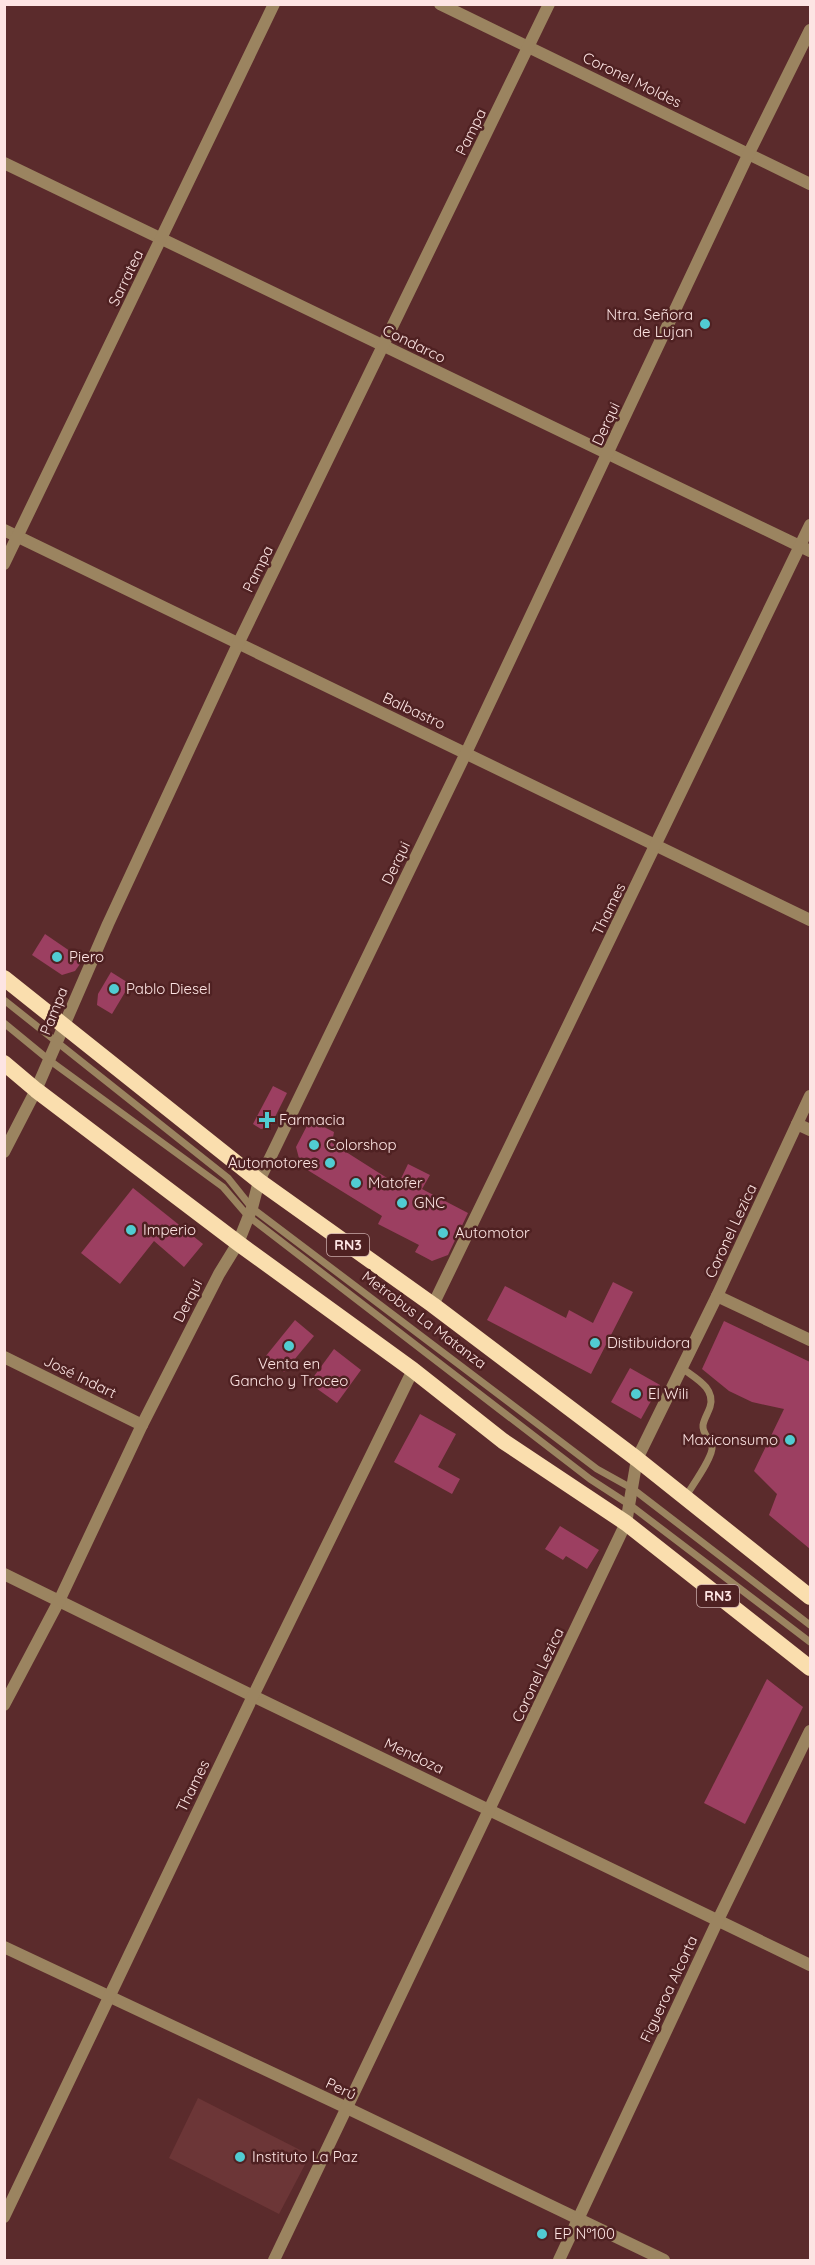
<svg xmlns="http://www.w3.org/2000/svg" width="815" height="2265" font-family="Quicksand,sans-serif">
<style>
.built{fill:#6c3637}
.building{fill:#9c3f61}
.lines{fill:none;stroke-linecap:round;stroke-linejoin:round}
.service{stroke:#9b8460;stroke-width:7}
.minor{stroke:#9b8460;stroke-width:12}
.trunk{stroke:#fadeae;stroke-width:16}
.poi-dot{fill:#51ccd2;stroke:#4f2122;stroke-width:2}
.labels{text-anchor:middle;stroke-width:5;stroke-linejoin:round;paint-order:stroke}
.shield{fill:#4f2122;stroke:#c9aaa9;stroke-width:1.5}
.shield-label{font-size:14px;font-weight:bold;fill:#fde4e3}
.street-label{font-size:15px;fill:#fde4e3;stroke:#4f2122}
.poi-label{font-size:15px;fill:#fde4e3;stroke:#4f2122;text-anchor:start}
</style>
<rect width="100%" height="100%" fill="#5b2b2c"/>
<path class="built" d="M198 2098 310 2155 279 2214 169 2158Z"/>
<g class="building">
<path d="M45 934 83 960 75 971 62 975 32 955Z"/>
<path d="M111 972 130 984 112 1014 97 1005 98 994Z"/>
<path d="M273 1086 287 1093 270 1127 261 1129 253 1124Z"/>
<path d="M310 1120 334 1132 332 1143 398 1185 408 1164 430 1175 422 1189 468 1213 448 1255 432 1261 415 1252 419 1245 378 1224 382 1216 301 1166 296 1147Z"/>
<path d="M133 1188 203 1244 184 1267 154 1241 120 1284 81 1253Z"/>
<path d="M613 1282 633 1292 591 1374 487 1320 505 1286 566 1318 569 1310 593 1323Z"/>
<path d="M295 1320 314 1336 284 1372 265 1357Z"/>
<path d="M724 1321 810 1362V1549L769 1515 777 1494 754 1471 784 1409 752 1402 729 1391 702 1369Z"/>
<path d="M334 1349 361 1370 337 1403 309 1383Z"/>
<path d="M630 1368 660 1385 641 1419 611 1402Z"/>
<path d="M420 1414 456 1434 438 1467 460 1479 452 1494 394 1462Z"/>
<path d="M560 1526 599 1550 587 1569 566 1556 563 1560 545 1549Z"/>
<path d="M767 1679 803 1707 745 1824 704 1803Z"/>
</g>
<g class="lines">
<g class="service">
<path d="M4 1000 228 1178 252 1208 597 1469 633 1489 810 1625"/>
<path d="M4 1023 49 1060 223 1187 248 1216 590 1479 630 1505 810 1642"/>
<path d="M682 1368C695 1378 716 1388 710 1407 708 1413 704 1419 703 1425 702 1434 710 1438 712 1446 714 1456 692 1486 686 1496"/>
</g>
<g class="minor">
<path d="M440 4 810 184"/>
<path d="M4 163 810 551"/>
<path d="M4 530 810 920"/>
<path d="M4 564 274 4"/>
<path d="M797 1124 810 1130"/>
<path d="M4 1152 36 1090 108 924 238 644 549 4"/>
<path d="M717 1296 810 1340"/>
<path d="M433 1305 810 525"/>
<path d="M4 1357 142 1425"/>
<path d="M4 1574 253 1696 810 1965"/>
<path d="M4 1705 59 1601 142 1425 219 1274 238 1243 252 1208 259 1181 466 753 749 153 810 30"/>
<path d="M4 1947 347 2108 664 2260"/>
<path d="M4 2217 253 1696 413 1370"/>
<path d="M274 2260 626 1523 637 1459 717 1296 810 1096"/>
<path d="M559 2260 718 1920 810 1731"/>
</g>
<g class="trunk">
<path d="M4 978 259 1181 433 1305 637 1459 810 1597"/>
<path d="M4 1063 36 1090 238 1243 413 1370 503 1441 626 1523 810 1668"/>
</g>
</g>
<g class="poi-dot">
<circle cx="705" cy="324" r="6"/>
<circle cx="57" cy="957" r="6"/>
<circle cx="114" cy="989" r="6"/>
<path d="M264 1111h6v6h6v6h-6v6h-6v-6h-6v-6h6z"/>
<circle cx="314" cy="1145" r="6"/>
<circle cx="330" cy="1163" r="6"/>
<circle cx="356" cy="1183" r="6"/>
<circle cx="402" cy="1203" r="6"/>
<circle cx="131" cy="1230" r="6"/>
<circle cx="443" cy="1233" r="6"/>
<circle cx="595" cy="1343" r="6"/>
<circle cx="289" cy="1346" r="6"/>
<circle cx="636" cy="1394" r="6"/>
<circle cx="790" cy="1440" r="6"/>
<circle cx="240" cy="2157" r="6"/>
<circle cx="542" cy="2234" r="6"/>
</g>
<g class="labels">
<g class="shield">
<rect x="327" y="1234" width="42" height="22" rx="4.5"/>
<rect x="697" y="1585" width="42" height="22" rx="4.5"/>
</g>
<g class="shield-label">
<text x="348" y="1250">RN3</text>
<text x="718" y="1601">RN3</text>
</g>
<g class="street-label">
<text transform="translate(632 80) rotate(26)" y="5">Coronel Moldes</text>
<text transform="translate(471 132) rotate(-64)" y="5">Pampa</text>
<text transform="translate(126 278) rotate(-64)" y="5">Sarratea</text>
<text transform="translate(414 344) rotate(26)" y="5">Condarco</text>
<text transform="translate(606 424) rotate(-65)" y="5">Derqui</text>
<text transform="translate(258 569) rotate(-64)" y="5">Pampa</text>
<text transform="translate(414 711) rotate(25)" y="5">Balbastro</text>
<text transform="translate(396 863) rotate(-64)" y="5">Derqui</text>
<text transform="translate(609 909) rotate(-64)" y="5">Thames</text>
<text transform="translate(54 1011) rotate(-68)" y="5">Pampa</text>
<text transform="translate(731 1231) rotate(-65)" y="5">Coronel Lezica</text>
<text transform="translate(188 1301) rotate(-63)" y="5">Derqui</text>
<text transform="translate(424 1320) rotate(37)" y="5">Metrobus La Matanza</text>
<text transform="translate(80 1377) rotate(26)" y="5">José Indart</text>
<text transform="translate(538 1675) rotate(-65)" y="5">Coronel Lezica</text>
<text transform="translate(414 1756) rotate(25)" y="5">Mendoza</text>
<text transform="translate(193 1786) rotate(-64)" y="5">Thames</text>
<text transform="translate(669 1989) rotate(-65)" y="5">Figueroa Alcorta</text>
<text transform="translate(341 2089) rotate(25)" y="5">Perú</text>
</g>
<g class="poi-label">
<text x="693" y="320" text-anchor="end">Ntra. Señora<tspan x="693" dy="17">de Lujan</tspan></text>
<text x="69" y="962">Piero</text>
<text x="126" y="994">Pablo Diesel</text>
<text x="279" y="1125">Farmacia</text>
<text x="326" y="1150">Colorshop</text>
<text x="318" y="1168" text-anchor="end">Automotores</text>
<text x="368" y="1188">Matofer</text>
<text x="414" y="1208">GNC</text>
<text x="143" y="1235">Imperio</text>
<text x="455" y="1238">Automotor</text>
<text x="607" y="1348">Distibuidora</text>
<text x="289" y="1369" text-anchor="middle">Venta en<tspan x="289" dy="17">Gancho y Troceo</tspan></text>
<text x="648" y="1399">El Wili</text>
<text x="778" y="1445" text-anchor="end">Maxiconsumo</text>
<text x="252" y="2162">Instituto La Paz</text>
<text x="554" y="2239">EP N°100</text>
</g>
</g>
<rect width="815" height="2265" fill="none" stroke="#fde4e3" stroke-width="12"/>
</svg>
